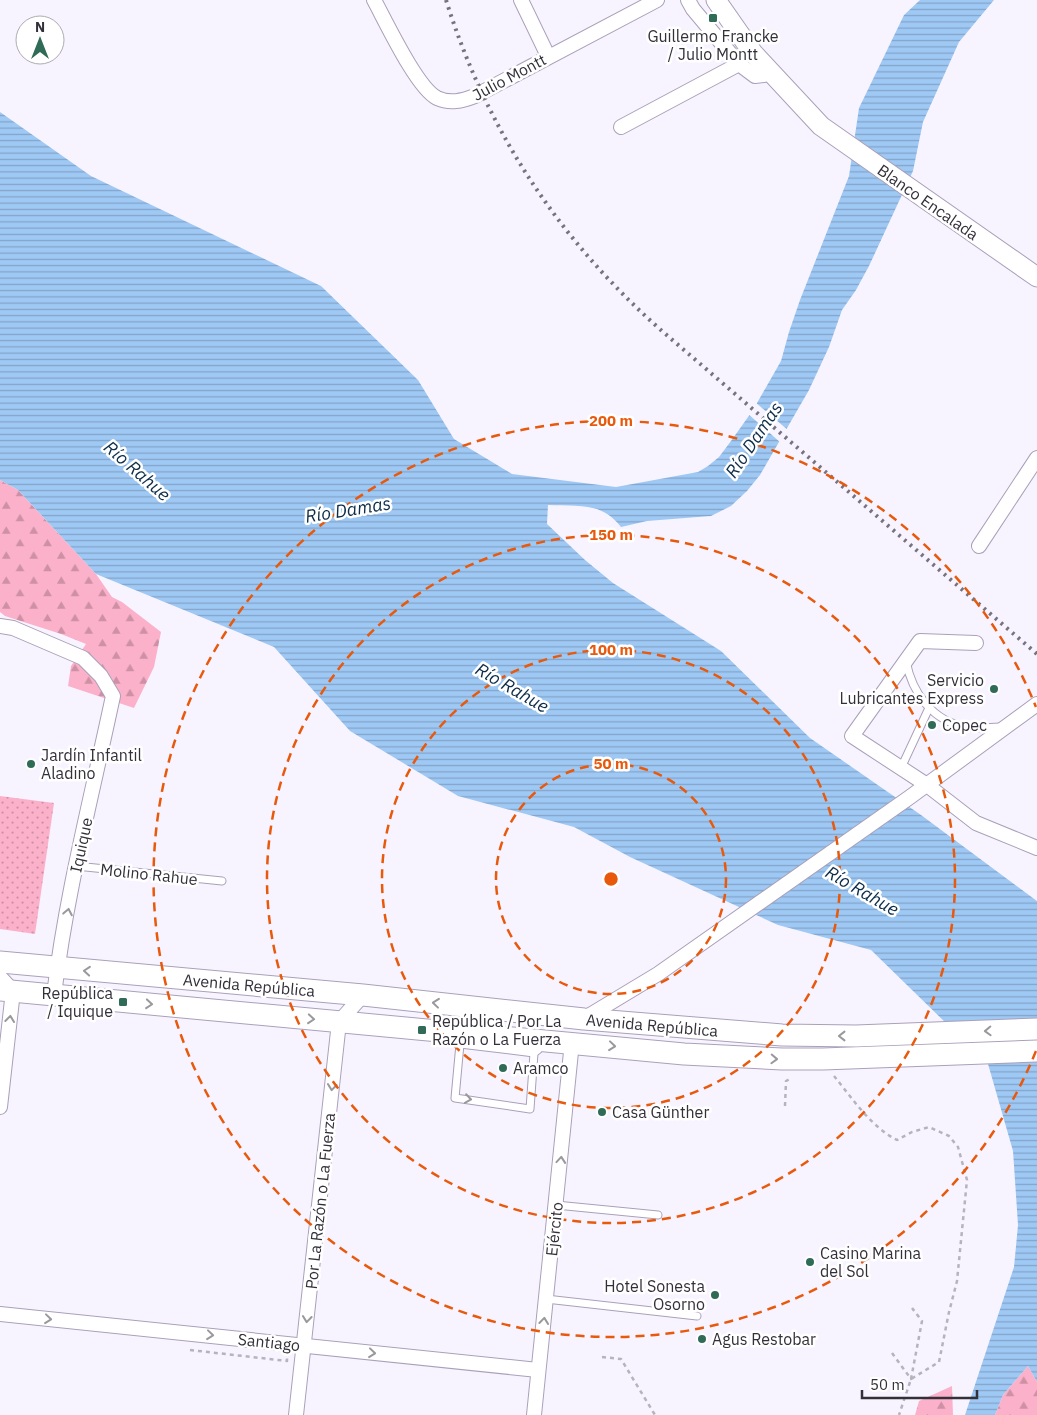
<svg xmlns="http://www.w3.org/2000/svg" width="1037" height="1415" font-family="'IBM Plex Sans',sans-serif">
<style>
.forest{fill:url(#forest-firs)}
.park{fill:url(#park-dots)}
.water{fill:url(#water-rules)}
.pier{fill:#f8f4ff}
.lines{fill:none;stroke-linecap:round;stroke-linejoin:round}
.lane-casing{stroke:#aaa0b9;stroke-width:9}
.street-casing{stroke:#aaa0b9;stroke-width:16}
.secondary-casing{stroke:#aaa0b9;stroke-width:21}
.primary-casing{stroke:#aaa0b9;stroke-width:23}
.path{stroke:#b7b3be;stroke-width:2.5;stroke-dasharray:4 4;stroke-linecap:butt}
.lane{stroke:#fff;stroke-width:7}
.street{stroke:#fff;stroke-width:14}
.secondary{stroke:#fff;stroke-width:19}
.primary{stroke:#fff;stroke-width:21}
.rail{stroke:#77737e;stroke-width:4;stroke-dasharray:2.5 5;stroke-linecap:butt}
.oneway{stroke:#9a989c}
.ring{fill:none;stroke:#e8590c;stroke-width:2.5;stroke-dasharray:9 6}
.poi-dot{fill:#2f6b56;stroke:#fff;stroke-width:2}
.labels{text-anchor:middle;stroke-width:5;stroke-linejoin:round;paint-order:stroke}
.poi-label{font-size:16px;fill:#34303a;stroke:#fff;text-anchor:start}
.street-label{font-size:16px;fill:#34303a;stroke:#fff}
.water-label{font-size:18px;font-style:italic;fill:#0e2d49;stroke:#fff}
.centre{fill:#e8590c;stroke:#fff;stroke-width:2.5}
.ring-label{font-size:15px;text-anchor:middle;font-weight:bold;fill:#e8590c;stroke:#fff;stroke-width:5;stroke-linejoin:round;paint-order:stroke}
</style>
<defs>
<pattern id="forest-firs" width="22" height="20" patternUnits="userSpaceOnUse" patternTransform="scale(1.25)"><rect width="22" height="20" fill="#fcb1ca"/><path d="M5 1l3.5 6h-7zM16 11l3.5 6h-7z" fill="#cd90a5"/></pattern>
<pattern id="park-dots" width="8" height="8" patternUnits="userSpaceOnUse" patternTransform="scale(1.25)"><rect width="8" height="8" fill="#fcb1ca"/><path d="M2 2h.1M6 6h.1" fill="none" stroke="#cd90a5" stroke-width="1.8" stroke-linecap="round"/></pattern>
<pattern id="water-rules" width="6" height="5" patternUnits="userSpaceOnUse" patternTransform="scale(1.25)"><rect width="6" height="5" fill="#9fc9f5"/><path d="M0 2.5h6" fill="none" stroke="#82a4c7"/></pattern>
</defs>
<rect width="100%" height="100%" fill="#f8f4ff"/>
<g class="forest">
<path d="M0 480 18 490 96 574 112 597 122 602 161 632 154 667 134 708 68 686 71 666 86 644 61 634 5 616 0 612Z"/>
<path d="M1028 1366 1037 1382V1415H995L1003 1395Z"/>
<path d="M952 1386 953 1415H915L919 1401Z"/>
</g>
<path class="park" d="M0 796 54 803 35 934 0 929Z"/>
<path class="water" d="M920 0H994L959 42 923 122 913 171 869 266 856 290 842 310 829 347 809 390 760 475 747 491 731 506 711 516 647 521 621 527C601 501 578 507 548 505L547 524 585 560 613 583 721 651 810 738 921 815 1037 901V1382L1028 1366 1003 1395 995 1415H965L1014 1267 1018 1225 1013 1151 988 1064 871 950 778 925 630 857 574 827 458 796 350 731 274 647 96 574 18 490 0 480V112L91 176 321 286 418 380 454 439 512 474 616 487 698 472 708 466 719 457 731 441 753 410 781 361 789 332 800 300 849 176 859 108 904 15Z"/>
<path class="pier" d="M755 402 789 431 781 443 747 413Z"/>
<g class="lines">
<defs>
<g id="lane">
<path d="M906 661C912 693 933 722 967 727 979 729 991 727 1002 727"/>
<path d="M901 768 929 708"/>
<path d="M76 866 222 881"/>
<path d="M458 1042 460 1044 534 1053 538 1050"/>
<path d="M460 1044 455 1098 530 1109 534 1053"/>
<path d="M556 1205 658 1215"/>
<path d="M546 1299 697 1316"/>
</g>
<g id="street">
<path d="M374 0C386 22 417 88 437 98 450 104 462 101 475 96L657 0"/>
<path d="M521 0 548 56"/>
<path d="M688 0 693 9 739 64 755 76 764 75 770 71"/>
<path d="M621 127 739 64"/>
<path d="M979 546 1037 458"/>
<path d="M0 626 13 628 83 658 101 676 113 696C92 795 66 894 54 995"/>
<path d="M976 643 920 641 852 736 927 785 976 823 1037 848"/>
<path d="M0 977 13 991 0 1107"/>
<path d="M585 1018 658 974 910 797 1037 704"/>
<path d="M0 1314 538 1370"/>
<path d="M296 1415 339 1022 363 995"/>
<path d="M534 1415 572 1042"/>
</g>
<path id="secondary" d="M716 0 753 53 821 126 1037 277"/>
<g id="primary">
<path d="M0 962 363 995 584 1019 782 1035 856 1036 1037 1029"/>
<path d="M0 990 684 1054 782 1059H823L1037 1051"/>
</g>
</defs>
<use href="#lane" class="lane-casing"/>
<use href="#street" class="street-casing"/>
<use href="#secondary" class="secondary-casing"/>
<use href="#primary" class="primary-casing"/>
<g class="path">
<path d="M834 1076C852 1098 871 1127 897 1140L912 1132 929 1127 949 1136 958 1147 967 1180 957 1281 949 1312 939 1362 911 1379 899 1415"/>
<path d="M785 1106 786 1081 792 1078"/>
<path d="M190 1350 287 1361V1358"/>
<path d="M892 1353 911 1379 922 1321 912 1308"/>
<path d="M602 1357 621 1359 655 1415"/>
</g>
<use href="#lane" class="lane"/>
<use href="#street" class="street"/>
<use href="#secondary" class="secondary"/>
<use href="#primary" class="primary"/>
<path class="rail" d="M446 0C487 131 559 240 662 331L1037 654"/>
</g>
<defs><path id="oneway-chevron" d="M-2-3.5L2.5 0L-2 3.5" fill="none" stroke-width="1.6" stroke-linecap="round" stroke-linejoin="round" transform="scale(1.25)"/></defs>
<g class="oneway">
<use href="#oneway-chevron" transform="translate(68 912) rotate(-79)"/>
<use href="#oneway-chevron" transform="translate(87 971) rotate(-175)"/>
<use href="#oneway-chevron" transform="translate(436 1003) rotate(-174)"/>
<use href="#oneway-chevron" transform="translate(149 1004) rotate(5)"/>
<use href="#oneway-chevron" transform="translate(10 1019) rotate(-83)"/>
<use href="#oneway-chevron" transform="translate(311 1019) rotate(5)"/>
<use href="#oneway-chevron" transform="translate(988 1031) rotate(178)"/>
<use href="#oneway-chevron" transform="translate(842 1036) rotate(180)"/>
<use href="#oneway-chevron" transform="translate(612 1046) rotate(6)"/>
<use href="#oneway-chevron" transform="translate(774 1059) rotate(2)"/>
<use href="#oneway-chevron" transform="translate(332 1087) rotate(96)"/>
<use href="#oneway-chevron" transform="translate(468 1099) rotate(8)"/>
<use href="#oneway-chevron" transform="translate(561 1160) rotate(-85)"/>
<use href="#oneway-chevron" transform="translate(48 1319) rotate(6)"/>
<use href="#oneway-chevron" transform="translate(307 1319) rotate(96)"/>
<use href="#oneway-chevron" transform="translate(544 1321) rotate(-84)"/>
<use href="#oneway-chevron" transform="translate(210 1335) rotate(6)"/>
<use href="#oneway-chevron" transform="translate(372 1353) rotate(6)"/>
</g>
<g class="ring">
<circle cx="611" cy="879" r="115"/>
<circle cx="611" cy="879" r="229"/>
<circle cx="611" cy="879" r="344"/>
<path d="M1036 1051A458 458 0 1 1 1036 707"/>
</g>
<g class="poi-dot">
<rect x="708" y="13" width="10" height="10" rx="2.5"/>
<circle cx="994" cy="689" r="5"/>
<circle cx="932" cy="725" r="5"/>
<circle cx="31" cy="764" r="5"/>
<rect x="118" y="997" width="10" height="10" rx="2.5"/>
<rect x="417" y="1025" width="10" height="10" rx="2.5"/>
<circle cx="503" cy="1068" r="5"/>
<circle cx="602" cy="1112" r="5"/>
<circle cx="810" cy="1262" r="5"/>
<circle cx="715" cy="1295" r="5"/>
<circle cx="702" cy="1339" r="5"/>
</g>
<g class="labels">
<g class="poi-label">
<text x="713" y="42" text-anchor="middle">Guillermo Francke<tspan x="713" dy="18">/ Julio Montt</tspan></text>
<text x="984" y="686" text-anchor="end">Servicio<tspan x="984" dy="18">Lubricantes Express</tspan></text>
<text x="942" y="731">Copec</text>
<text x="41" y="761">Jardín Infantil<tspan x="41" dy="18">Aladino</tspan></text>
<text x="113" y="999" text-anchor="end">República<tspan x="113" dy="18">/ Iquique</tspan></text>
<text x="432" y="1027">República / Por La<tspan x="432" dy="18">Razón o La Fuerza</tspan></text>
<text x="513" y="1074">Aramco</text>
<text x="612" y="1118">Casa Günther</text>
<text x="820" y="1259">Casino Marina<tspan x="820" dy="18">del Sol</tspan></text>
<text x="705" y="1292" text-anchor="end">Hotel Sonesta<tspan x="705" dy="18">Osorno</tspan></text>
<text x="712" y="1345">Agus Restobar</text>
</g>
<g class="street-label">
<text transform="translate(509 77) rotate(-28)" y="6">Julio Montt</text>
<text transform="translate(928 202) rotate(35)" y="6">Blanco Encalada</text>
<text transform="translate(81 845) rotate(-78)" y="6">Iquique</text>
<text transform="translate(149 874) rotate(6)" y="6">Molino Rahue</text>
<text transform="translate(249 985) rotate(5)" y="6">Avenida República</text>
<text transform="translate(652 1025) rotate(5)" y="6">Avenida República</text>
<text transform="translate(320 1201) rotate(-84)" y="6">Por La Razón o La Fuerza</text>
<text transform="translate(554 1229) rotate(-84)" y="6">Ejército</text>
<text transform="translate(269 1342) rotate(6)" y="6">Santiago</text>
</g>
<g class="water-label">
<text transform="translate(754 440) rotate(-56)" y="6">Río Damas</text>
<text transform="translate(137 471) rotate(41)" y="6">Río Rahue</text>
<text transform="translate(348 510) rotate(-9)" y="6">Río Damas</text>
<text transform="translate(512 688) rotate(30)" y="6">Río Rahue</text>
<text transform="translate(862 891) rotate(30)" y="6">Río Rahue</text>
</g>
</g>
<circle cx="611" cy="879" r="8" class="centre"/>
<g class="ring-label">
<text x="611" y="426">200 m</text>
<text x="611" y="540">150 m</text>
<text x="611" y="655">100 m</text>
<text x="611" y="769">50 m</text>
</g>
<g transform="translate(40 40)"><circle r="24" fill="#ffffff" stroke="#aeacb0"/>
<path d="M0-4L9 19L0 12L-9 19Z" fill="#2f6b56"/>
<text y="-8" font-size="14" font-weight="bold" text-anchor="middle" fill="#34303a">N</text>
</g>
<path d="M862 1390v8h115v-8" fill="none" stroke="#34303a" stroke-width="2.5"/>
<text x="870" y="1390" font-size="15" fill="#34303a" stroke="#ffffff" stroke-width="4" paint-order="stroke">50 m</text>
</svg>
